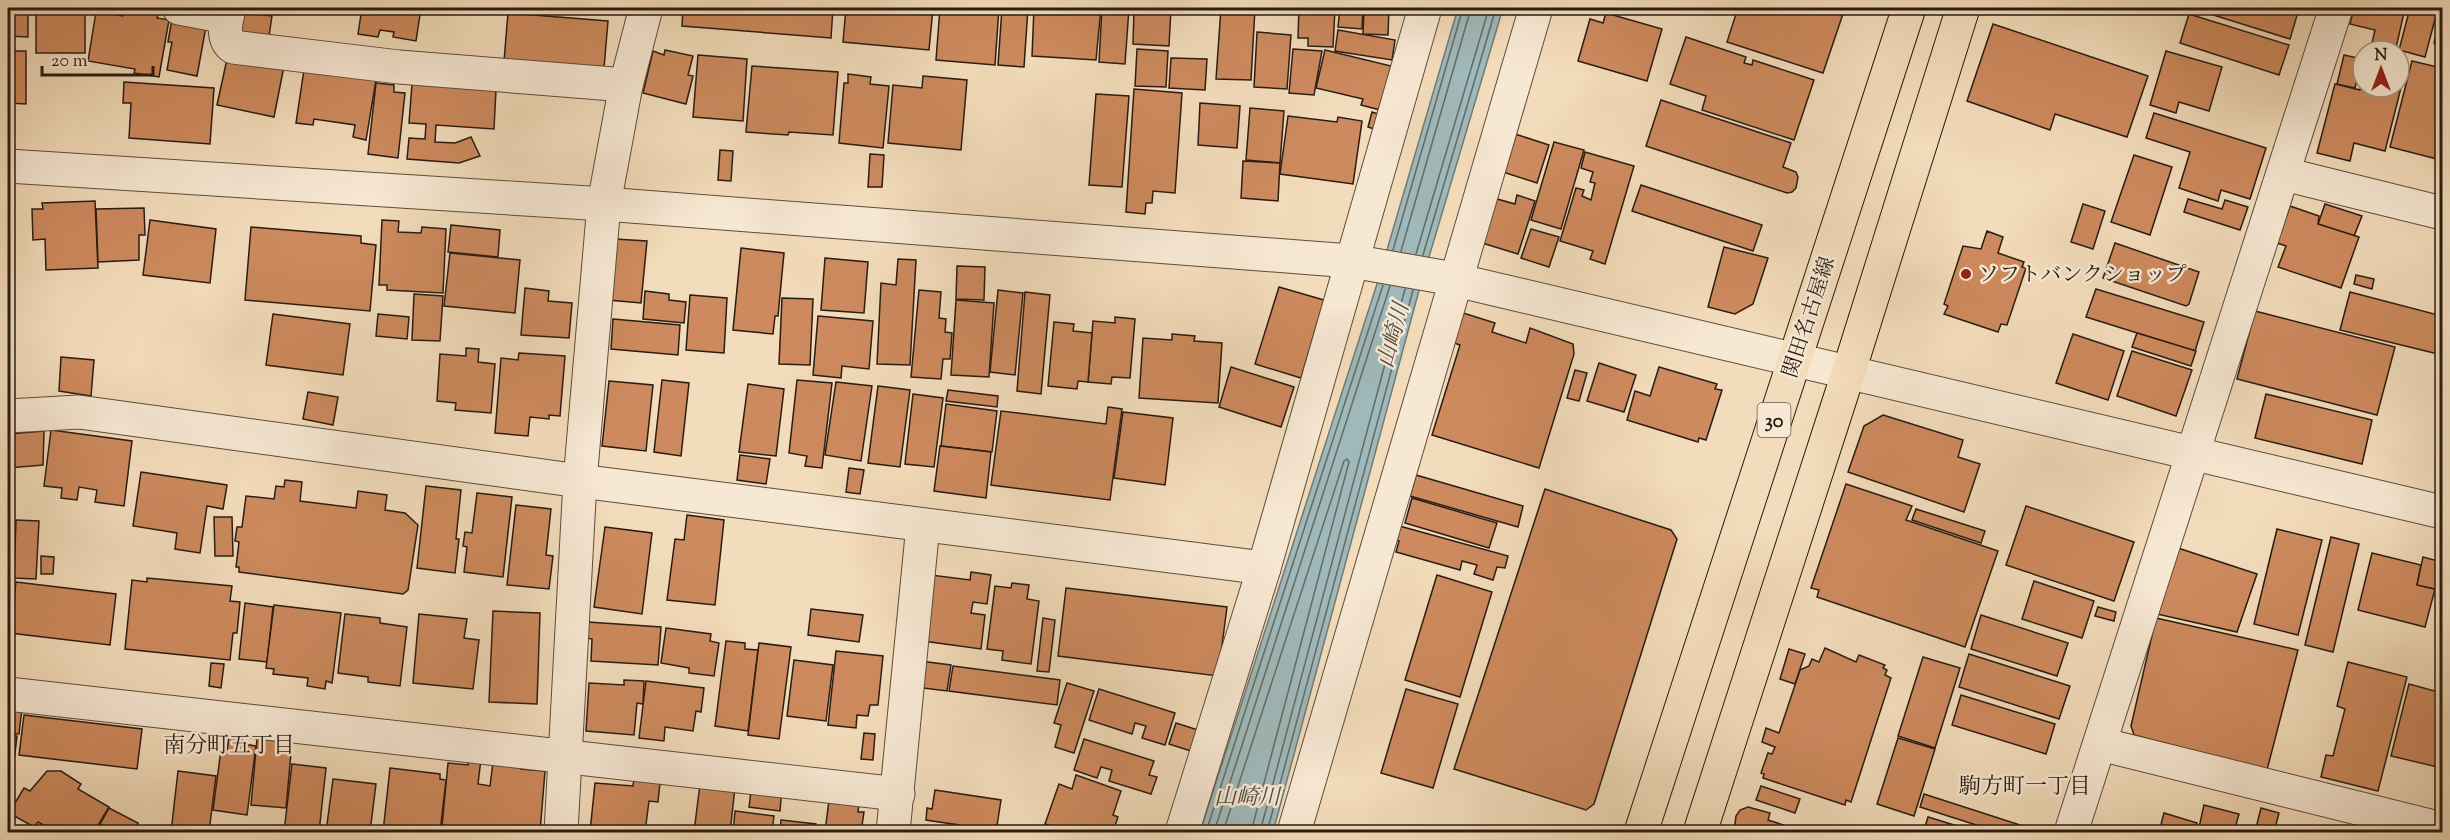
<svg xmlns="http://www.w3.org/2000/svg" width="2450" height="840" font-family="'Sorts Mill Goudy','Noto Serif JP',serif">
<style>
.water{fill:#9fb9ba;stroke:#707a77;stroke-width:1.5}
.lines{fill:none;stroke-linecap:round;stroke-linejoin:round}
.shore{stroke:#646a66;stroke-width:1.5}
.building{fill:#cd8a5e;stroke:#291c12;stroke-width:1.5}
.minor-casing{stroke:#5c4c3c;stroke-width:35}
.major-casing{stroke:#291c12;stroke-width:35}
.minor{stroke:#f7e8d3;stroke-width:33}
.major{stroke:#f3dcbb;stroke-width:33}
.poi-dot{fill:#8f2418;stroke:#f7e8d3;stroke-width:2}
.labels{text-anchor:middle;stroke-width:5;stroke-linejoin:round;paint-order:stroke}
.shield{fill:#f7e8d3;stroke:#67594c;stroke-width:1.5}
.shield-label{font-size:20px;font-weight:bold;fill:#291c12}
.poi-label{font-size:21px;fill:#291c12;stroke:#f7e8d3;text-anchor:start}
.street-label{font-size:21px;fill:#291c12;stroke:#f7e8d3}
.water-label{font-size:22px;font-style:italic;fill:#4c4b44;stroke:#f7e8d3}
.neighbourhood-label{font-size:22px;fill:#291c12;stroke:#f7e8d3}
</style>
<rect width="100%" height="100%" fill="#f3dcbb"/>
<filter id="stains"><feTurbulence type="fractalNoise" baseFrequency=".00333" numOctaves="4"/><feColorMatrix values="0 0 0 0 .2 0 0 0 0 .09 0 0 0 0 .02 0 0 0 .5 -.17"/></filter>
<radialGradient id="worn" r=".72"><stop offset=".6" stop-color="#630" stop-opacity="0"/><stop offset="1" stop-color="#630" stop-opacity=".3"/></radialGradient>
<path class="water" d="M1458 8H1503L1418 294 1273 832H1200L1377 284Z"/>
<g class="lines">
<g class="shore">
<path d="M1393 250 1463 8"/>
<path d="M1401 251 1471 8"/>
<path d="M1416 254 1489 8"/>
<path d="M1423 255 1496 8"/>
<path d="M1206 832 1383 285"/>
<path d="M1214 832 1390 286"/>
<path d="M1223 832 1344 461 1347 459 1349 462 1251 832"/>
<path d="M1260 832 1405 289"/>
<path d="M1267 832 1413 290"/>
</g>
</g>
<g class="building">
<path d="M8 8H28V37L8 36Z"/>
<rect x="36" y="8" width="49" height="45"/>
<path d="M124 8 159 11 157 18 169 20 159 77 134 73 135 69 88 61 96 12 123 16Z"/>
<path d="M362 8H421L416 41 393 37 394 32 380 30 378 37 358 34Z"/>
<path d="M683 8H833L831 38 682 26Z"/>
<path d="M846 8H933L929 50 843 42Z"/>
<path d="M940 8H999L995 65 936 60Z"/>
<path d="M1002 8H1028L1024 67 998 65Z"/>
<path d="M1034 8H1101L1096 60 1032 56Z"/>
<path d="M1102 8H1129L1125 64 1099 62Z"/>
<path d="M1134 8H1171L1169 46 1133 44Z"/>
<path d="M1221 8H1255L1251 80 1216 79Z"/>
<path d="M1299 8H1335L1333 47 1308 46V38H1298Z"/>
<path d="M1340 8H1363L1362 29 1338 27Z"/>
<path d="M1364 8H1389L1388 35 1363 34Z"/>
<path d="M1738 8H1845L1823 73 1727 42Z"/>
<path d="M2191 8H2283L2298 12 2290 39Z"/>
<path d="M2354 8H2405L2396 48 2372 43 2375 30 2350 24Z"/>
<path d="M2410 8H2438L2425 57 2399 50Z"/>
<path d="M2442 9V45L2434 43Z"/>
<path d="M237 11 272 16 269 36 234 30Z"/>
<path d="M508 13 608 21 604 68 504 61Z"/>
<path d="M1606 13 1662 29 1647 81 1578 61 1590 19 1603 23Z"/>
<path d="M2189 14 2289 45 2279 75 2180 43Z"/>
<path d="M172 19 207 21 197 76 167 70 172 42H168Z"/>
<path d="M1993 24 2148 76 2127 137 2055 114 2050 130 1967 101Z"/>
<path d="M1338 30 1395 40 1392 60 1335 51Z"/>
<path d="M1257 32 1291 35 1287 89 1254 87Z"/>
<path d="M1686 37 1746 57 1744 63 1752 65 1753 60 1814 80 1794 140 1702 110 1706 96 1670 84Z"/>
<path d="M1137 49 1168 51 1166 87 1135 86Z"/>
<path d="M1293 49 1322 51 1314 95 1289 93Z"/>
<path d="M229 50 285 61 274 117 217 105Z"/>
<path d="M665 50 693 56 688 75 693 76 686 104 643 93 653 51 664 55Z"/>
<path d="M1325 50 1391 66 1380 110 1361 105 1363 99 1316 88Z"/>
<path d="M8 51H26V104L8 103Z"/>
<path d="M2166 51 2222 67 2209 111 2179 102 2176 113 2150 105Z"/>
<path d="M698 55 747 59 743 121 693 117Z"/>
<path d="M2344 55 2362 59 2355 88 2337 84Z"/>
<path d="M1171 58 1207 59 1205 90 1169 88Z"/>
<path d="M2412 61 2442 68V135L2437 159 2390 147Z"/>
<path d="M305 63 377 74 366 140 353 137 355 125 314 119 313 125 296 123Z"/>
<path d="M752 66 838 72 833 135 789 132 788 135 746 132Z"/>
<path d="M848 74 871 77 870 84 889 86 883 148 839 143 844 83H848Z"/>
<path d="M2399 74 2404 76 2385 151 2354 143 2350 161 2317 153 2335 84 2360 90 2363 76V87H2399Z"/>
<path d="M923 76 967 80 961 150 888 143 893 85 922 88Z"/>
<path d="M124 82 214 88 210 144 129 138 131 103H123Z"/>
<path d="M376 83 394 85V92L405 93 398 158 368 154Z"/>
<path d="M412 84 496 90 494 129 436 125 435 142 455 143 471 137 480 156 459 163 407 159 409 138 425 139 426 124 409 123Z"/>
<path d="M1134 89 1182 93 1175 193 1153 191 1152 203H1146L1145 214 1126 212Z"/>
<path d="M1096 94 1129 96 1122 187 1089 185Z"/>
<path d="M1661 100 1791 143 1783 167 1796 172 1798 177 1796 188 1792 192 1787 193 1646 146Z"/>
<path d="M1200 103 1240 106 1237 148 1198 145Z"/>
<path d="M1250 108 1284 111 1280 163 1246 160Z"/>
<path d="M1372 112 1381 115 1377 130 1368 127Z"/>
<path d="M2154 113 2266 148 2250 199 2221 190 2218 201 2179 188 2190 152 2146 138Z"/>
<path d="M1288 116 1337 122 1338 117 1362 121 1353 184 1280 174Z"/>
<path d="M1515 134 1549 145 1537 183 1503 172Z"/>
<path d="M1554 142 1584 150 1561 229 1531 220Z"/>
<path d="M720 150 733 151 731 181 718 180Z"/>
<path d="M1585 152 1634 166 1605 264 1590 259 1593 251 1560 241 1576 188 1584 190 1582 196 1591 200 1595 183 1590 182 1593 172 1581 168Z"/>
<path d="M870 154 884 155 882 187H868Z"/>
<path d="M2134 155 2172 167 2150 235 2111 222Z"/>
<path d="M1243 161 1280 163 1278 201 1241 198Z"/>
<path d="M1641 185 1762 225 1753 251 1632 211Z"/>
<path d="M1517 195 1535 201 1518 254 1482 243 1497 199 1515 204Z"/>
<path d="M2188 199 2222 209 2225 200 2248 207 2240 230 2184 212Z"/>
<path d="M95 201 98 268 46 270 45 239 33 240 32 209H43L42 203Z"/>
<path d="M2083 204 2105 211 2093 249 2071 242Z"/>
<path d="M2325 204 2362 216 2354 236 2318 224Z"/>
<path d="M2290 206 2319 216 2318 224 2359 237 2341 288 2278 267 2286 246 2277 243Z"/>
<path d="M144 208 145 235H139V260L98 262 96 209Z"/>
<path d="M150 220 216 229 210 283 143 275Z"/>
<path d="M382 220 399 221 398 232 421 233 422 227 446 229 443 293 387 290V285H379Z"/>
<path d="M451 225 500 230 498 257 448 252Z"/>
<path d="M251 227 361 236V243L376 245 370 311 245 300Z"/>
<path d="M1531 229 1559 237 1549 267 1521 258Z"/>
<path d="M1987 231 2003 237 1998 253 2024 262 2022 267 2026 268 2007 325 2001 324 1998 332 1944 314 1948 306 1944 304 1963 246 1981 249Z"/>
<path d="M615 239 647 241 641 303 608 300Z"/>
<path d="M2115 243 2199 272 2189 304 2186 306 2103 278Z"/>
<path d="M1724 247 1768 258 1753 304 1735 314 1708 307Z"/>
<path d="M741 248 784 253 778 316H775L773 334 733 330Z"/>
<path d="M450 253 520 260 515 313 444 306Z"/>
<path d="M825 258 868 262 864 313 821 310Z"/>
<path d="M898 259 916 260 910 365 877 364 881 283 896 285Z"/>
<path d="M957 266 985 267 984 300 956 299Z"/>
<path d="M2356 275 2374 279 2372 289 2354 284Z"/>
<path d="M1279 287 1324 300 1301 378 1255 364Z"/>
<path d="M525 288 549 291 548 301 572 303 569 338 521 335Z"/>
<path d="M2096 289 2204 322 2195 351 2086 317Z"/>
<path d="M919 290 941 292 939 318 946 319 945 332 952 333 950 359H943L941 379 911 377Z"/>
<path d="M998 290 1023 293 1015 375 990 372Z"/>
<path d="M645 291 669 294V300L686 302 684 323 643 319Z"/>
<path d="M1025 292 1050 295 1041 394 1017 391Z"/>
<path d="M2350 292 2442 316V355L2340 330Z"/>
<path d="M414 294 443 296 440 341 412 340Z"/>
<path d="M690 295 727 298 724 353 686 350Z"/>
<path d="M782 298 813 299 810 365 779 364Z"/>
<path d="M956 300 994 303 989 377 951 375Z"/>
<path d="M2255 311 2395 347 2377 415 2237 379Z"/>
<path d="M1460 312 1495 323 1492 332 1526 343 1530 328 1573 344 1574 354 1539 468 1432 435 1460 345 1451 342Z"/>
<path d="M273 314 350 324 343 375 266 365Z"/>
<path d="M378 314 409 317 407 339 376 336Z"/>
<path d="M818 316 873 321 869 369 842 366 841 378 813 375Z"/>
<path d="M1115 317 1135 319 1130 378 1112 377 1111 384 1088 382 1093 321 1115 323Z"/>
<path d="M613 319 680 325 678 355 611 349Z"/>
<path d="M1054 322 1074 324 1073 331 1092 333 1088 382 1078 381 1077 389 1048 386Z"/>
<path d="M2137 333 2196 351 2191 366 2132 347Z"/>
<path d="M1172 334 1195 336 1194 341 1222 343 1218 403 1139 398 1143 338 1172 340Z"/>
<path d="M2073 334 2124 351 2108 400 2056 383Z"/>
<path d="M466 348 479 349 478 362 495 364 491 413 455 410 456 403 437 401 440 354 466 356Z"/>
<path d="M2132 351 2192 370 2176 416 2117 396Z"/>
<path d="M519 353 565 356 560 416 549 415V419L530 417 528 436 495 433 501 358 518 360Z"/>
<path d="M61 357 94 360 91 396 59 391Z"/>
<path d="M1599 363 1636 375 1624 412 1587 401Z"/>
<path d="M1231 367 1294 387 1281 427 1219 407Z"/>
<path d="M1659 367 1717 384 1715 389 1722 390 1706 440 1699 438 1698 442 1627 420 1635 391 1650 396Z"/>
<path d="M1575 370 1587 373 1579 401 1567 398Z"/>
<path d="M662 380 689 383 681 456 654 452Z"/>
<path d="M797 380 832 383 822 468 805 466 807 456 789 453Z"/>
<path d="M609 381 653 385 646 451 602 446Z"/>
<path d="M836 382 872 386 861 461 825 455Z"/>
<path d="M748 384 784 389 776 456 739 452Z"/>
<path d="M878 386 910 390 900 467 868 463Z"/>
<path d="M948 390 998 396 997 407 946 401Z"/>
<path d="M308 392 338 397 333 425 303 419Z"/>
<path d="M913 394 943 398 934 467 905 464Z"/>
<path d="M2266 394 2372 420 2362 464 2255 438Z"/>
<path d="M946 404 997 411 992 452 941 446Z"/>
<path d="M1108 407 1122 409 1110 500 991 485 1001 411 1106 424Z"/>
<path d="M1123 412 1173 418 1165 485 1114 478Z"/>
<path d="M1883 415 1963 440 1958 457 1980 464 1964 512 1848 472 1864 426Z"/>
<path d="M51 430 132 441 124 506 95 502 97 490 79 487 77 500 61 498 62 488 44 486Z"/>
<path d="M44 431 43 465 8 468V434Z"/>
<path d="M940 446 991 452 986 498 934 491Z"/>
<path d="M740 455 770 459 766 484 737 480Z"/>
<path d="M849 468 864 470 860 494 846 492Z"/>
<path d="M141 472 227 485 223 509 207 506 200 553 175 549 177 533 133 526Z"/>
<path d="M1416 475 1523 506 1518 527 1410 496Z"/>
<path d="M285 480 302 482 300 501 356 508 358 491 387 495 385 510 405 513 418 525 408 590 403 594 239 572V567H236L239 542 235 541 237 527H242L246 496 274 499 276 486 284 487Z"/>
<path d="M1846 484 1912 506 1906 520 1998 551 1965 647 1817 597 1819 590 1811 588Z"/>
<path d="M426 486 461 490 456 539H459L455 573 417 568Z"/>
<path d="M1545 489 1671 530 1677 539 1594 804 1586 810 1454 769Z"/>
<path d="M477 493 512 497 503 577 464 572 467 547 463 546 465 532 472 533Z"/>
<path d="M1412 498 1497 523 1489 548 1405 523Z"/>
<path d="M516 505 551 509 546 555 553 556 549 589 507 585Z"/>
<path d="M2026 506 2134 542 2114 601 2006 565Z"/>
<path d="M1916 509 1985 531 1981 543 1912 520Z"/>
<path d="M687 515 724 520 715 605 667 600 675 539 684 540Z"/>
<path d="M214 517H232L233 556H215Z"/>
<path d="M16 520 39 521 36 579 14 578Z"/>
<path d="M1396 525 1508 556 1505 568 1497 567 1493 580 1474 574 1477 565 1462 561 1460 570 1396 552 1399 541 1392 539Z"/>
<path d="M605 527 652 533 642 614 594 607Z"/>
<path d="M2277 529 2322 540 2298 635 2254 624Z"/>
<path d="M2331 537 2359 544 2333 652 2305 645Z"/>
<path d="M2178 548 2257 574 2237 632 2157 614Z"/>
<path d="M2372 553 2421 565 2417 585 2435 589 2425 627 2358 610Z"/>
<path d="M41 556 54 557 53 574H41Z"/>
<path d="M2423 557 2442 562 2440 590 2417 585Z"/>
<path d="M971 572 991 575 987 604 973 602 971 613 985 615 981 649 923 641 931 575 970 580Z"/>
<path d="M1437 575 1492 592 1460 697 1405 680Z"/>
<path d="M147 578 232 586 230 601 240 602 237 633H233L230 660 125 649 132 580 147 582Z"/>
<path d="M2034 581 2094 601 2082 638 2022 619Z"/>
<path d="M16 582 116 594 110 645 10 633Z"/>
<path d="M1012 583 1029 585 1027 599 1039 601 1031 664 1002 660 1003 651 987 649 995 586 1011 588Z"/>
<path d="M1066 588 1227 607 1218 676 1058 656Z"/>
<path d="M245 603 273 607 267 662 239 659Z"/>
<path d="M274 605 341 613 332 683 326 681 325 689 307 686 308 678 273 674 274 669 266 668Z"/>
<path d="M2098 607 2116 612 2114 621 2095 616Z"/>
<path d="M811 609 863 615 859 642 808 635Z"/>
<path d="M493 611 540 613 537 704 489 702Z"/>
<path d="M345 614 380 618V623L407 627 400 686 368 682V677L338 673Z"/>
<path d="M419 614 467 619 464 638 479 640 473 689 413 683Z"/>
<path d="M1981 615 2068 643 2057 676 1971 649Z"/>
<path d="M1043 618 1055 620 1049 672 1037 671Z"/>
<path d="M2156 618 2298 650 2267 770 2134 735 2131 726Z"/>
<path d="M588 622 661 627 658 665 591 661 592 639 587 638Z"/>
<path d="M666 628 711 634 710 641 719 643 714 676 689 673V668L661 663Z"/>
<path d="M726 641 745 643V649L758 650 748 731 715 726Z"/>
<path d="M759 643 791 647 779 739 748 735Z"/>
<path d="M1825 648 1856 662 1859 655 1885 665 1883 668 1887 670 1885 675 1891 678 1851 802 1846 800 1845 805 1763 778 1764 774 1761 773 1768 753 1772 754 1775 747 1762 742 1766 728 1779 733 1800 670 1809 666 1812 659 1819 662Z"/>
<path d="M1789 649 1805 654 1795 684 1780 679Z"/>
<path d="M836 651 883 656 878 705H870L868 716 857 715 856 728 828 725Z"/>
<path d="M1969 654 2070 686 2059 719 1959 687Z"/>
<path d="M1923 657 1960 668 1935 748 1898 736Z"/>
<path d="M794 660 833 665 826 721 787 716Z"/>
<path d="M920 661 951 665 947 691 916 687Z"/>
<path d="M2348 662 2407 677 2378 791 2321 777 2326 755 2333 756 2345 709 2337 706Z"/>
<path d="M211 663 224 664 221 688 209 686Z"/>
<path d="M953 666 1060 680 1057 705 949 691Z"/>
<path d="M624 680 644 681 643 704 637 703 634 735 586 731 589 683 624 685Z"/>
<path d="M646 681 704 688 701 712 696 711 693 731 665 727 664 741 639 738Z"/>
<path d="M1067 683 1094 691 1074 753 1055 747 1061 725 1054 723Z"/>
<path d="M2409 684 2442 693V768L2391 756Z"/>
<path d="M1099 689 1175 713 1165 745 1142 738 1146 726 1135 723 1132 734 1089 720Z"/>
<path d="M1406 689 1458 704 1433 788 1381 773Z"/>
<path d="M1961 695 2055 724 2046 754 1952 725Z"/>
<path d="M8 707 22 709 19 734 8 733Z"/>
<path d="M24 715 142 729 137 769 19 755Z"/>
<path d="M1176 723 1201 731 1194 752 1169 744Z"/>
<path d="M864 733 875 734 873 760 861 759Z"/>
<path d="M8 734 17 736 12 778 8 777Z"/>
<path d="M229 737 244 739V744L256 746 247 815 213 810 221 750 227 751Z"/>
<path d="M1898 738 1935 749 1914 816 1877 804Z"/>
<path d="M257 739 292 742 286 808 251 805Z"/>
<path d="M1084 739 1154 761 1149 775 1157 777 1151 794 1109 781 1112 770 1101 767 1097 778 1074 770Z"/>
<path d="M468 758 481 759 478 784 490 786 493 762 522 764 521 769 545 771 540 832H475V829L442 826 448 763 468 765Z"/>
<path d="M292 764 326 768 319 832H284Z"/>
<path d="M390 768 440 774V779L446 780 440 832H383Z"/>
<path d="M635 770 661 773 658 802 649 801 645 832H590L595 783 633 786Z"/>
<path d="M47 771H61L81 784 78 789 109 807 94 832H56L38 822 34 827 9 813 24 788 30 791Z"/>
<path d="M178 771 216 776 209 832H171Z"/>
<path d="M1076 775 1121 791 1113 815 1118 817 1113 832H1070L1045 824 1059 784 1072 789Z"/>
<path d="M333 779 376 784 370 832H326Z"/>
<path d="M752 783 782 787 780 811 749 807Z"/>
<path d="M700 784 735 788 730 832H694Z"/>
<path d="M1761 786 1800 799 1795 813 1756 800Z"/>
<path d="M935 790 1001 800 996 832 958 831 959 825 926 820 927 808 932 809Z"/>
<path d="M830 792 860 796 858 812H864L861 832H825Z"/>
<path d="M1924 794 2020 825 2018 832H1998L1920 807Z"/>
<path d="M2204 805 2239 814 2234 832H2198Z"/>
<path d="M1748 807 1770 813 1768 820 1793 828 1792 832H1734L1736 816 1740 810Z"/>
<path d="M109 808 138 823 133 832H96Z"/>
<path d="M2261 808 2279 813 2274 832H2255Z"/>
<path d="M735 811 774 816 772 832H733Z"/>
<path d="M2164 813 2197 823 2194 832H2159Z"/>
<path d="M1928 817 1977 832H1931L1924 830Z"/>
<path d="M781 820 816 824 815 832H780Z"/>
</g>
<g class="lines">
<defs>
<g id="minor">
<path d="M179 8 227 17"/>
<path d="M229 8C226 21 221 38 233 47L399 67 626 85"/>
<path d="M8 166 604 204 1351 261 1443 277 2442 512"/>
<path d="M2284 174 2442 213"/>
<path d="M8 416 79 412 580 481 1264 568"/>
<path d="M8 694 898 794"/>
<path d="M2100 744 2442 829"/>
<path d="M561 832 580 481 604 204 626 85 646 8"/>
<path d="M893 832 923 525"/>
<path d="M1182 832 1264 568 1425 8"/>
<path d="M1294 832 1536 8"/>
<path d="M2071 832 2336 8"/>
</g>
<g id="major">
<path d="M1641 832 1909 8"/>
<path d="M1700 832 1848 374 1963 8"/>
</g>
</defs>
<use href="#minor" class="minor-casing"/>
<use href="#major" class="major-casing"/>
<use href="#minor" class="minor"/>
<use href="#major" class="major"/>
</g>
<circle class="poi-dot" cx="1966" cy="274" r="6"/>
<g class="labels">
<rect class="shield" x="1757.5" y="403" width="33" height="34" rx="4.5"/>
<g class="shield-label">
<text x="1774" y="427">30</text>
</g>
<g class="poi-label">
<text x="1978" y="281">ソフトバンクショップ</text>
</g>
<g class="street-label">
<text transform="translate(1808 317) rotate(-72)" y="7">関田名古屋線</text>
</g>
<g class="water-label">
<text transform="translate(1392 335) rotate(-75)" y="8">山崎川</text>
<text x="1247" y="804">山崎川</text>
</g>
<g class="neighbourhood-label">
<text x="229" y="752">南分町五丁目</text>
<text x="2025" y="793">駒方町一丁目</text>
</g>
</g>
<rect width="2450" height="840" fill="none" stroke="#f3dcbb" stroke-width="30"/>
<rect x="9" y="9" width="2432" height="822" fill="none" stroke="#291c12" stroke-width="3"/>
<rect x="15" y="15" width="2420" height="810" fill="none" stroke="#291c12" stroke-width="1.5"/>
<g transform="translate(2381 69)"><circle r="28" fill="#f7e8d3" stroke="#a59686" stroke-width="1.5"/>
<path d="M0-4.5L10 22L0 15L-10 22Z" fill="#8f2418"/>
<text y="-9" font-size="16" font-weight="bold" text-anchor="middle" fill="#291c12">N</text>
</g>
<path d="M42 66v9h111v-9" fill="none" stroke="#291c12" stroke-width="3"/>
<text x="51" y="66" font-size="18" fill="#291c12" stroke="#f7e8d3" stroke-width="4.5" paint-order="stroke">20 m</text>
<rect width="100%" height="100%" filter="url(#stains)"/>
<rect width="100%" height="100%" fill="url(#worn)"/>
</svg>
